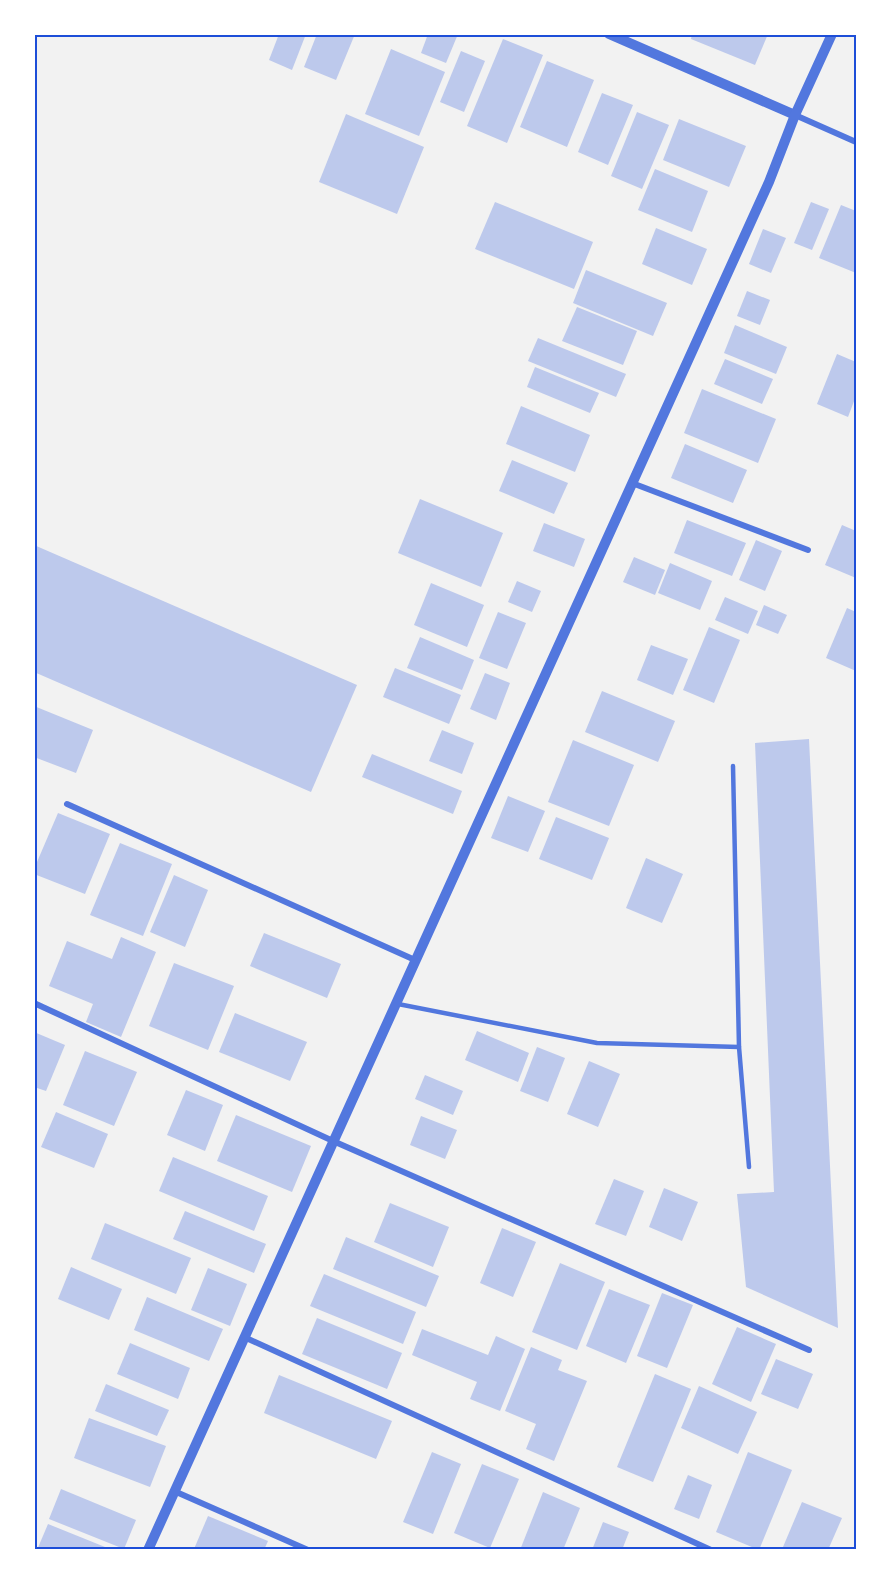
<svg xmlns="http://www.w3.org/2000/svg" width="891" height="1584" font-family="'Space Grotesk',sans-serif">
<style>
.building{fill:#bdc9ec}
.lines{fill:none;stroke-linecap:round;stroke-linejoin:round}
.service{stroke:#5277de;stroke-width:4.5}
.minor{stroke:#5277de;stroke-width:6}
.tertiary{stroke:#5277de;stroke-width:10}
.neatline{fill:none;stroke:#1d4ed8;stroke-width:2}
</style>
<rect width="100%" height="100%" fill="#f2f2f2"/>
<g class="building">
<path d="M279 34H306L292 70 269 60Z"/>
<path d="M317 34H355L336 80 304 67Z"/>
<path d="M428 34H458L446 63 421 53Z"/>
<path d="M692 34H768L755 65 691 39Z"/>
<path d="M503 39 543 55 507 143 467 126Z"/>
<path d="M391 49 445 72 419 136 365 114Z"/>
<path d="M461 51 485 61 464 112 440 102Z"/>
<path d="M547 61 594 80 567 147 520 127Z"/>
<path d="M602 93 633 105 608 165 578 152Z"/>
<path d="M637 112 669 125 642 189 611 176Z"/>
<path d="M346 114 424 147 397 214 319 182Z"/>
<path d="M679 119 746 146 729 187 663 160Z"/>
<path d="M655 169 708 191 692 232 638 210Z"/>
<path d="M495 202 593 242 574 289 475 249Z"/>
<path d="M811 202 829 209 812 250 794 243Z"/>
<path d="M841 205 856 211V273L819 258Z"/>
<path d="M656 228 707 249 692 285 642 264Z"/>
<path d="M763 229 786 238 771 273 749 264Z"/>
<path d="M586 270 667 303 653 336 573 303Z"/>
<path d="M747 291 770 300 760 325 737 316Z"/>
<path d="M577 307 637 331 623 365 562 341Z"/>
<path d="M735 325 787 347 776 374 724 353Z"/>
<path d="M538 338 626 374 616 397 528 361Z"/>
<path d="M837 354 856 362V396L848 417 817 404Z"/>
<path d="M725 359 773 379 762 404 714 384Z"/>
<path d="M535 367 599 393 590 413 527 387Z"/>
<path d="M702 389 776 419 758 463 684 433Z"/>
<path d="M521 406 590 435 575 472 506 444Z"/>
<path d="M685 444 747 470 733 503 671 478Z"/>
<path d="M512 460 568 483 554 514 499 491Z"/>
<path d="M420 499 503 533 481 587 398 553Z"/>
<path d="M687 520 746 543 732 576 674 553Z"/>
<path d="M544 523 585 539 574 567 533 551Z"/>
<path d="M842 525 856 531V578L825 565Z"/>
<path d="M756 540 782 551 765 591 739 580Z"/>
<path d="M34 545 357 685 311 792 34 672Z"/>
<path d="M634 557 665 570 655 595 623 582Z"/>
<path d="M670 563 712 581 700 610 658 593Z"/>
<path d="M517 581 541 591 532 612 508 602Z"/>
<path d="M431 583 484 605 467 647 414 625Z"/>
<path d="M725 597 758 611 748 634 715 620Z"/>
<path d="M764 605 787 615 778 634 756 625Z"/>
<path d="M847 608 856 612V671L826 658Z"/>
<path d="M498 612 526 623 507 669 479 658Z"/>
<path d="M709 627 740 640 714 703 683 690Z"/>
<path d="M420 637 474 660 462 690 407 668Z"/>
<path d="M651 645 688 659 673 695 637 680Z"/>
<path d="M395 668 461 695 449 724 383 697Z"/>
<path d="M485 673 510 683 496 720 470 709Z"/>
<path d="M602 691 675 721 658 762 585 732Z"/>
<path d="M34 706 93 730 76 773 34 757Z"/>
<path d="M442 730 474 743 462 774 429 761Z"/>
<path d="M809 739 838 1328 746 1287 737 1194 774 1192 755 743Z"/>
<path d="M573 740 634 765 609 826 548 802Z"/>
<path d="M372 754 462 791 453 814 362 777Z"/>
<path d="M508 796 545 811 528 852 491 838Z"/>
<path d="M58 813 110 834 85 894 34 874V869Z"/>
<path d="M556 817 609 838 592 880 539 859Z"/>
<path d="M120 843 172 864 143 936 90 915Z"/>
<path d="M646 858 683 874 662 923 626 908Z"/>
<path d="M174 875 208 890 185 947 150 932Z"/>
<path d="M264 933 341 964 327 998 250 966Z"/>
<path d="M121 937 156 952 121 1037 86 1022 93 1004 49 986 67 941 112 959Z"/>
<path d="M174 963 234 986 208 1050 149 1026Z"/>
<path d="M235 1013 307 1042 290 1081 219 1052Z"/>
<path d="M477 1031 529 1053 518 1082 465 1060Z"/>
<path d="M34 1032 65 1045 46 1091 34 1087Z"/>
<path d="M537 1047 565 1058 548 1102 520 1091Z"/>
<path d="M85 1051 137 1072 114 1126 63 1105Z"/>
<path d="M589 1061 620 1074 598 1127 567 1114Z"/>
<path d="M425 1075 463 1091 453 1115 415 1099Z"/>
<path d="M186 1090 223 1105 205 1151 167 1135Z"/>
<path d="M56 1112 108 1134 94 1168 41 1147Z"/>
<path d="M236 1115 311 1146 292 1192 217 1161Z"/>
<path d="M421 1116 457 1130 445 1159 410 1145Z"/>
<path d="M173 1157 268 1196 254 1231 159 1191Z"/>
<path d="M614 1179 644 1191 626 1236 595 1224Z"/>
<path d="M664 1188 698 1202 682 1241 649 1227Z"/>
<path d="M390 1203 449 1227 433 1267 374 1242Z"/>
<path d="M185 1211 266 1244 254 1273 173 1239Z"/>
<path d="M105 1223 191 1258 176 1294 91 1259Z"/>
<path d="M502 1228 536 1242 513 1297 480 1283Z"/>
<path d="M346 1237 439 1276 426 1307 333 1269Z"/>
<path d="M560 1263 605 1282 577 1350 532 1332Z"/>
<path d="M71 1267 122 1289 109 1320 58 1299Z"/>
<path d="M208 1268 247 1284 230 1326 191 1310Z"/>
<path d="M324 1274 416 1312 403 1344 310 1306Z"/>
<path d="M609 1289 650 1305 626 1363 586 1346Z"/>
<path d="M662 1293 693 1305 667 1368 637 1356Z"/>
<path d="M147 1297 223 1329 209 1361 134 1330Z"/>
<path d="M317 1318 402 1353 387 1389 302 1354Z"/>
<path d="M737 1327 776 1344 751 1402 712 1384Z"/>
<path d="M422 1329 488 1355 496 1336 525 1349 500 1411 470 1399 477 1382 412 1355Z"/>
<path d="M130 1343 190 1368 178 1399 117 1374Z"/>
<path d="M531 1347 562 1360 558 1370 587 1381 554 1461 526 1449 536 1424 505 1411Z"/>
<path d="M776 1359 813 1374 798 1409 761 1394Z"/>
<path d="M655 1374 691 1389 653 1482 617 1467Z"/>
<path d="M279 1375 392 1421 376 1459 264 1413Z"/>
<path d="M106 1384 169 1410 157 1436 95 1411Z"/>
<path d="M699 1386 757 1412 738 1454 681 1428Z"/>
<path d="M89 1418 166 1446 150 1487 74 1458Z"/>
<path d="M432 1452 461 1464 433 1534 403 1522Z"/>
<path d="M748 1452 792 1470 759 1550 716 1532Z"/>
<path d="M482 1464 519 1479 490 1548 454 1533Z"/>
<path d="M688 1475 712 1485 699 1519 674 1509Z"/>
<path d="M61 1489 136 1520 124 1549 49 1519Z"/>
<path d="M543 1492 580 1508 563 1550H520Z"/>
<path d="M802 1502 842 1518 828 1550H791L783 1547Z"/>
<path d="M208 1516 268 1541 264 1550 194 1549Z"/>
<path d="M603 1522 629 1532 622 1550H592Z"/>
<path d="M48 1524 110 1549V1550H37Z"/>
</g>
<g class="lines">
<g class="service">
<path d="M733 766 739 1047 749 1167"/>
<path d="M398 1004 597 1043 739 1047"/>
</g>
<g class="minor">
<path d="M795 115 856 142"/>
<path d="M632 483 808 550"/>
<path d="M67 804 415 960"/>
<path d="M34 1003 333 1141 809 1350"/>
<path d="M244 1337 711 1550"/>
<path d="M174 1491 308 1550"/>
</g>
<g class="tertiary">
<path d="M609 34 795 115"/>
<path d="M148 1550 769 182 795 115 832 34"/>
</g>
</g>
<rect width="891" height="1584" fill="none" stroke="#ffffff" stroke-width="72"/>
<rect x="36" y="36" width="819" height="1512" class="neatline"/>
</svg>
